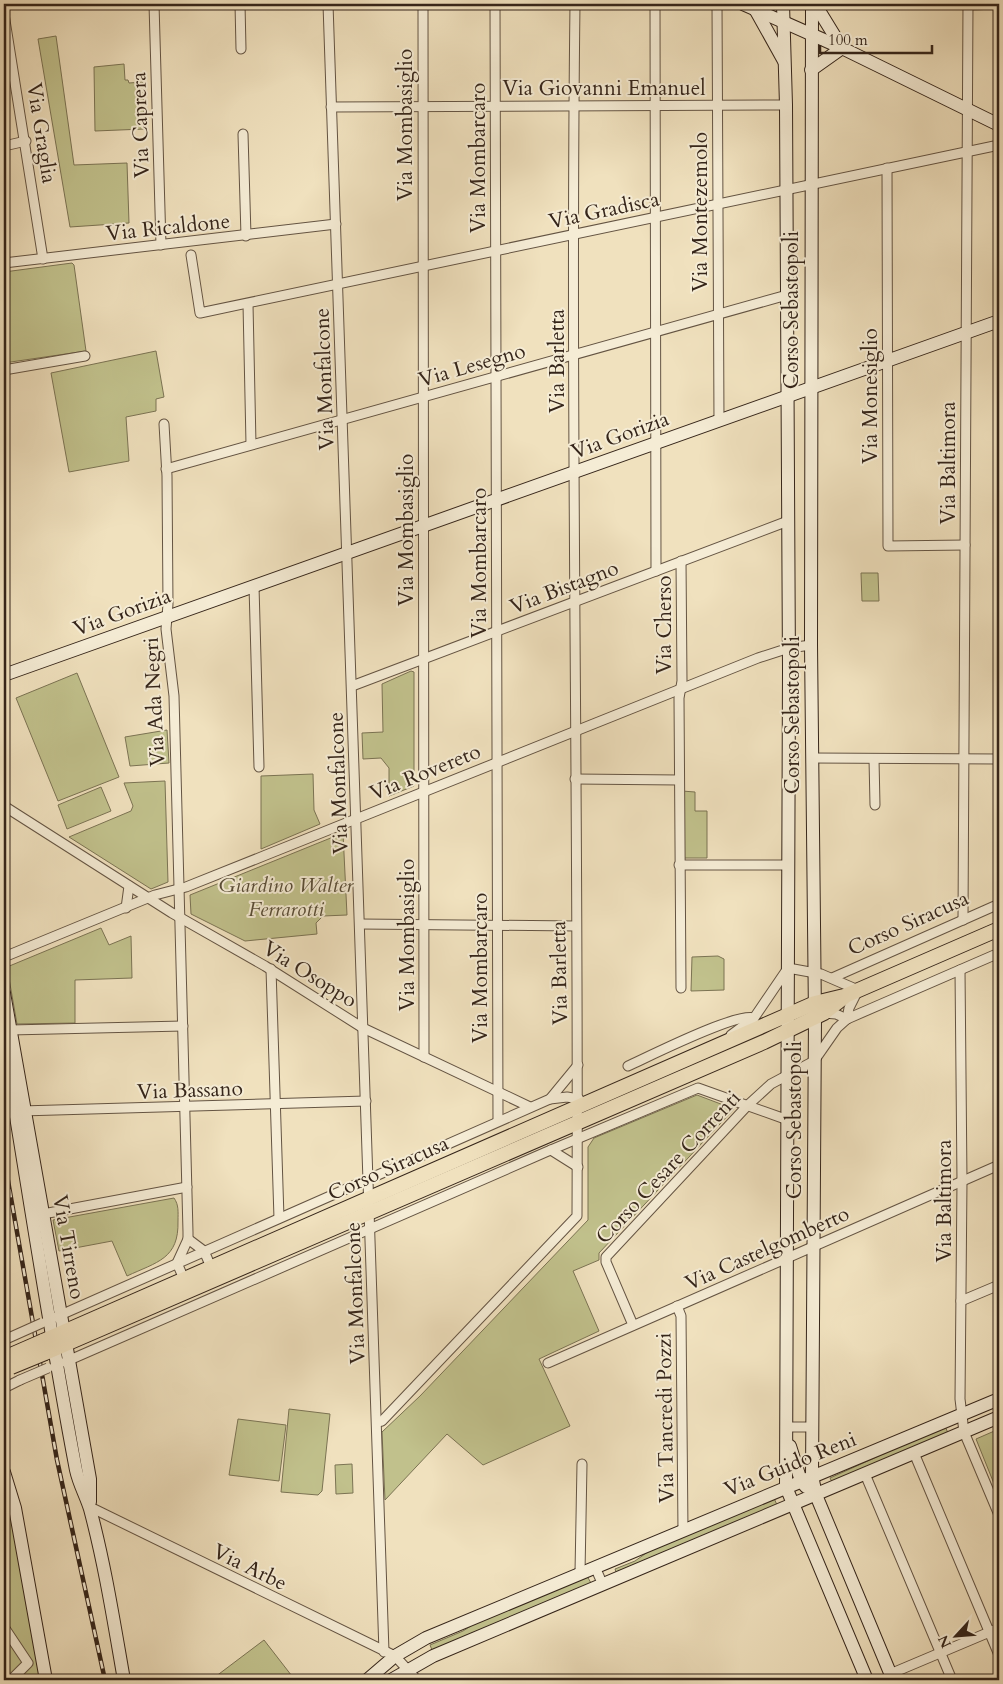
<svg xmlns="http://www.w3.org/2000/svg" width="1003" height="1684" font-family="Cardo,serif">
<style>
.green{fill:#c1c18c;stroke:#7b7353}
.lines{fill:none;stroke-linecap:round;stroke-linejoin:round}
.street-casing{stroke:#645443;stroke-width:11}
.secondary-casing{stroke:#35251a;stroke-width:14}
.primary-casing{stroke:#35251a;stroke-width:16}
.street{stroke:#f5ecd5;stroke-width:9}
.secondary{stroke:#f5ecd5;stroke-width:12}
.primary{stroke:#f0e1be;stroke-width:14}
.rail-casing{stroke:#35251a;stroke-width:4.5}
.rail{stroke:#f5ecd5;stroke-width:2.5;stroke-dasharray:8;stroke-linecap:butt}
.street-bridge-casing{stroke:#645443;stroke-width:11;stroke-linecap:butt}
.primary-bridge-casing{stroke:#35251a;stroke-width:16;stroke-linecap:butt}
.street-bridge{stroke:#f5ecd5;stroke-width:9}
.primary-bridge{stroke:#f0e1be;stroke-width:14}
.labels{text-anchor:middle;stroke-width:4;stroke-linejoin:round;paint-order:stroke}
.street-label{font-size:21px;fill:#35251a;stroke:#f5ecd5}
.park-label{font-size:21px;font-style:italic;fill:#584c36;stroke:#f5ecd5}
</style>
<rect width="100%" height="100%" fill="#f0e1be"/>
<filter id="stains"><feTurbulence type="fractalNoise" baseFrequency=".004" numOctaves="4"/><feColorMatrix values="0 0 0 0 .2 0 0 0 0 .09 0 0 0 0 .02 0 0 0 .5 -.17"/></filter>
<radialGradient id="worn" r=".72"><stop offset=".6" stop-color="#630" stop-opacity="0"/><stop offset="1" stop-color="#630" stop-opacity=".3"/></radialGradient>
<g class="green">
<path d="M56 36 74 165 127 163 129 223 70 227 38 39Z"/>
<path d="M124 64 125 80H128L129 83 143 82 144 129 95 131 94 67Z"/>
<path d="M72 263 74 265 86 351 4 363V272Z"/>
<path d="M156 351 164 397 156 399V411L126 417 129 461 69 472 51 373Z"/>
<path d="M861 573H878L879 601H862Z"/>
<path d="M411 671 414 672V786L389 796V768L381 758 363 759 362 733 383 732 382 684Z"/>
<path d="M77 673 119 777 58 801 16 698Z"/>
<path d="M167 730 169 763 130 766 125 737Z"/>
<path d="M313 774 314 810 320 824 261 849V776Z"/>
<path d="M165 781 168 882 151 889 69 837 131 811 133 806 124 783Z"/>
<path d="M101 787 111 811 67 829 58 805Z"/>
<path d="M682 791 695 792V811H707V858H682Z"/>
<path d="M343 833 347 915 323 916 316 923 317 934 245 941 191 914 190 895Z"/>
<path d="M101 928 109 945 131 936 132 978 75 980V1023L17 1024 7 967Z"/>
<path d="M718 956 724 959V990L691 991 692 957Z"/>
<path d="M697 1095 734 1109 599 1253V1260L573 1271 599 1331 539 1359 570 1426 483 1465 447 1434 385 1500 382 1432 420 1396 588 1220V1147L594 1138Z"/>
<path d="M174 1198C179 1205 178 1212 178 1221 179 1259 157 1262 127 1276L112 1241 59 1251 53 1220Z"/>
<path d="M289 1409 330 1414 322 1491 318 1495 281 1492Z"/>
<path d="M238 1419 286 1425 279 1481 229 1475Z"/>
<path d="M945 1426 948 1433 832 1482 830 1478Z"/>
<path d="M999 1429V1496L976 1439Z"/>
<path d="M352 1464 353 1493 336 1494 335 1465Z"/>
<path d="M4 1485 10 1501 42 1680H4Z"/>
<path d="M774 1498 777 1505 616 1572 615 1569 635 1561 652 1549Z"/>
<path d="M587 1576 591 1583 432 1650 430 1645 463 1631 477 1622Z"/>
<path d="M264 1640 295 1680H211Z"/>
</g>
<g class="lines">
<defs>
<g id="street">
<path d="M154 4 161 245"/>
<path d="M240 4 241 49"/>
<path d="M328 4 384 1652"/>
<path d="M423 4 424 1057"/>
<path d="M495 4 498 1121"/>
<path d="M655 4 656 571"/>
<path d="M717 4 719 421"/>
<path d="M968 5 999 4"/>
<path d="M4 14 43 259"/>
<path d="M331 107 786 105"/>
<path d="M243 134 246 236"/>
<path d="M4 146 26 141"/>
<path d="M887 168 888 546 965 545"/>
<path d="M191 255 200 313 999 145"/>
<path d="M4 263 336 224"/>
<path d="M248 304 251 444"/>
<path d="M4 370 85 356"/>
<path d="M164 424 167 476 168 604 166 629 174 696 188 1232V1239L177 1263 184 1279"/>
<path d="M166 469 787 295"/>
<path d="M254 586 259 767"/>
<path d="M352 686 788 521"/>
<path d="M812 758 999 759"/>
<path d="M874 759 875 805"/>
<path d="M575 779 679 780"/>
<path d="M4 806 172 913 265 966 363 1028 530 1107"/>
<path d="M679 865H789"/>
<path d="M126 908 129 886"/>
<path d="M963 920 968 4"/>
<path d="M360 924 576 926"/>
<path d="M4 957 155 895 186 887 266 855 758 658 789 648 811 645"/>
<path d="M271 969 279 1218"/>
<path d="M960 970 962 1181 960 1399 964 1432 999 1515"/>
<path d="M832 978 999 904"/>
<path d="M681 988 679 698 682 681 681 561"/>
<path d="M824 1013 836 1014 847 1019"/>
<path d="M10 1030 183 1026"/>
<path d="M731 1035 754 1018 788 968 821 974 858 990 849 1008 847 1019"/>
<path d="M628 1066C650 1056 737 1012 754 1018"/>
<path d="M550 1099 567 1097 579 1099"/>
<path d="M21 1111 366 1101"/>
<path d="M551 1150 578 1167"/>
<path d="M43 1214 187 1187"/>
<path d="M188 1239 204 1251 211 1267"/>
<path d="M961 1301 999 1285"/>
<path d="M677 1306 681 1316 683 1530"/>
<path d="M56 1317 550 1099 578 1065"/>
<path d="M633 1325 606 1262V1257L748 1105 771 1084 814 1061 837 1028 847 1019 999 953"/>
<path d="M65 1362 546 1152 698 1088 788 1120"/>
<path d="M548 1363 999 1165"/>
<path d="M4 1388 20 1380"/>
<path d="M377 1422 382 1421 577 1216C579 812 570 408 575 4"/>
<path d="M786 1427H812"/>
<path d="M914 1453 999 1655"/>
<path d="M865 1474 952 1680"/>
<path d="M90 1507 395 1656 417 1680"/>
<path d="M595 1567 603 1585"/>
<path d="M580 1573 582 1464"/>
<path d="M4 1627 28 1663 11 1680"/>
<path d="M890 1674 999 1628"/>
</g>
<g id="secondary">
<path d="M743 4 842 48 999 125"/>
<path d="M783 4 786 105 789 670 786 1487 867 1680"/>
<path d="M812 4 811 645 815 1017 812 1476 816 1495 893 1680"/>
<path d="M815 4 842 48"/>
<path d="M755 9 784 61"/>
<path d="M811 70 842 48"/>
<path d="M4 675 999 321"/>
<path d="M4 993 90 1479V1502"/>
<path d="M4 1044C28 1186 49 1329 76 1470 79 1484 86 1496 90 1509 105 1565 114 1623 124 1680"/>
<path d="M790 1446 801 1481 806 1487"/>
<path d="M4 1472 15 1508 46 1680"/>
<path d="M367 1680 395 1656 426 1638 999 1399"/>
<path d="M391 1680 433 1656 999 1417"/>
</g>
<g id="primary">
<path d="M43 1341 815 1003 844 996"/>
<path d="M45 1353 764 1042 824 1013 847 995 999 929"/>
</g>
</defs>
<use href="#street" class="street-casing"/>
<use href="#secondary" class="secondary-casing"/>
<use href="#primary" class="primary-casing"/>
<use href="#street" class="street"/>
<use href="#secondary" class="secondary"/>
<use href="#primary" class="primary"/>
<defs>
<path id="rail" d="M4 1158 57 1460 105 1680"/>
</defs>
<use href="#rail" class="rail-casing"/>
<use href="#rail" class="rail"/>
<defs>
<g id="street-bridge">
<path d="M4 1340 42 1323"/>
<path d="M20 1380 48 1368"/>
</g>
<g id="primary-bridge">
<path d="M4 1358 43 1341"/>
<path d="M11 1367 45 1353"/>
</g>
</defs>
<use href="#street-bridge" class="street-bridge-casing"/>
<use href="#primary-bridge" class="primary-bridge-casing"/>
<use href="#street-bridge" class="street-bridge"/>
<use href="#primary-bridge" class="primary-bridge"/>
</g>
<g class="labels">
<g class="street-label">
<text x="604" y="95">Via Giovanni Emanuel</text>
<text transform="translate(140 125) rotate(-92)" y="7">Via Caprera</text>
<text transform="translate(405 125) rotate(-90)" y="7">Via Mombasiglio</text>
<text transform="translate(42 133) rotate(81)" y="7">Via Graglia</text>
<text transform="translate(478 158) rotate(-90)" y="7">Via Mombarcaro</text>
<text transform="translate(604 210) rotate(-12)" y="7">Via Gradisca</text>
<text transform="translate(700 212) rotate(-90)" y="7">Via Montezemolo</text>
<text transform="translate(168 227) rotate(-6)" y="7">Via Ricaldone</text>
<text transform="translate(791 310) rotate(-90)" y="7">Corso Sebastopoli</text>
<text transform="translate(557 361) rotate(-90)" y="7">Via Barletta</text>
<text transform="translate(472 365) rotate(-16)" y="7">Via Lesegno</text>
<text transform="translate(324 379) rotate(-92)" y="7">Via Monfalcone</text>
<text transform="translate(870 396) rotate(-90)" y="7">Via Monesiglio</text>
<text transform="translate(620 435) rotate(-20)" y="7">Via Gorizia</text>
<text transform="translate(948 463) rotate(-90)" y="7">Via Baltimora</text>
<text transform="translate(406 530) rotate(-90)" y="7">Via Mombasiglio</text>
<text transform="translate(479 563) rotate(-90)" y="7">Via Mombarcaro</text>
<text transform="translate(564 587) rotate(-21)" y="7">Via Bistagno</text>
<text transform="translate(122 612) rotate(-20)" y="7">Via Gorizia</text>
<text transform="translate(664 625) rotate(-90)" y="7">Via Cherso</text>
<text transform="translate(154 702) rotate(-93)" y="7">Via Ada Negri</text>
<text transform="translate(792 715) rotate(-90)" y="7">Corso Sebastopoli</text>
<text transform="translate(425 772) rotate(-22)" y="7">Via Rovereto</text>
<text transform="translate(338 783) rotate(-92)" y="7">Via Monfalcone</text>
<text transform="translate(908 923) rotate(-24)" y="7">Corso Siracusa</text>
<text transform="translate(407 935) rotate(-90)" y="7">Via Mombasiglio</text>
<text transform="translate(480 968) rotate(-90)" y="7">Via Mombarcaro</text>
<text transform="translate(559 973) rotate(-91)" y="7">Via Barletta</text>
<text transform="translate(310 974) rotate(32)" y="7">Via Osoppo</text>
<text transform="translate(190 1090) rotate(-2)" y="7">Via Bassano</text>
<text transform="translate(794 1120) rotate(-90)" y="7">Corso Sebastopoli</text>
<text transform="translate(668 1167) rotate(-47)" y="7">Corso Cesare Correnti</text>
<text transform="translate(388 1168) rotate(-24)" y="7">Corso Siracusa</text>
<text transform="translate(944 1201) rotate(-90)" y="7">Via Baltimora</text>
<text transform="translate(69 1247) rotate(80)" y="7">Via Tirreno</text>
<text transform="translate(767 1248) rotate(-24)" y="7">Via Castelgomberto</text>
<text transform="translate(355 1293) rotate(-92)" y="7">Via Monfalcone</text>
<text transform="translate(665 1418) rotate(-91)" y="7">Via Tancredi Pozzi</text>
<text transform="translate(790 1464) rotate(-22)" y="7">Via Guido Reni</text>
<text transform="translate(250 1567) rotate(26)" y="7">Via Arbe</text>
</g>
<g class="park-label">
<text x="286" y="892">Giardino Walter<tspan x="286" dy="24">Ferrarotti</tspan></text>
</g>
</g>
<rect width="1003" height="1684" fill="none" stroke="#f0e1be" stroke-width="20"/>
<rect x="5" y="5" width="993" height="1674" fill="none" stroke="#35251a" stroke-width="2.5"/>
<rect x="10" y="10" width="983" height="1664" fill="none" stroke="#35251a"/>
<g transform="translate(956 1636) rotate(244)" stroke="#f5ecd5" stroke-width="4" paint-order="stroke">
<path d="M0-4L9 19L0 12L-9 19Z" fill="#35251a"/>
<text y="-8" font-size="14" font-weight="bold" text-anchor="middle" fill="#35251a">N</text>
</g>
<path d="M820 45v8h112v-8" fill="none" stroke="#35251a" stroke-width="2.5"/>
<text x="828" y="45" font-size="15" fill="#35251a" stroke="#f5ecd5" stroke-width="4" paint-order="stroke">100 m</text>
<rect width="100%" height="100%" filter="url(#stains)"/>
<rect width="100%" height="100%" fill="url(#worn)"/>
</svg>
